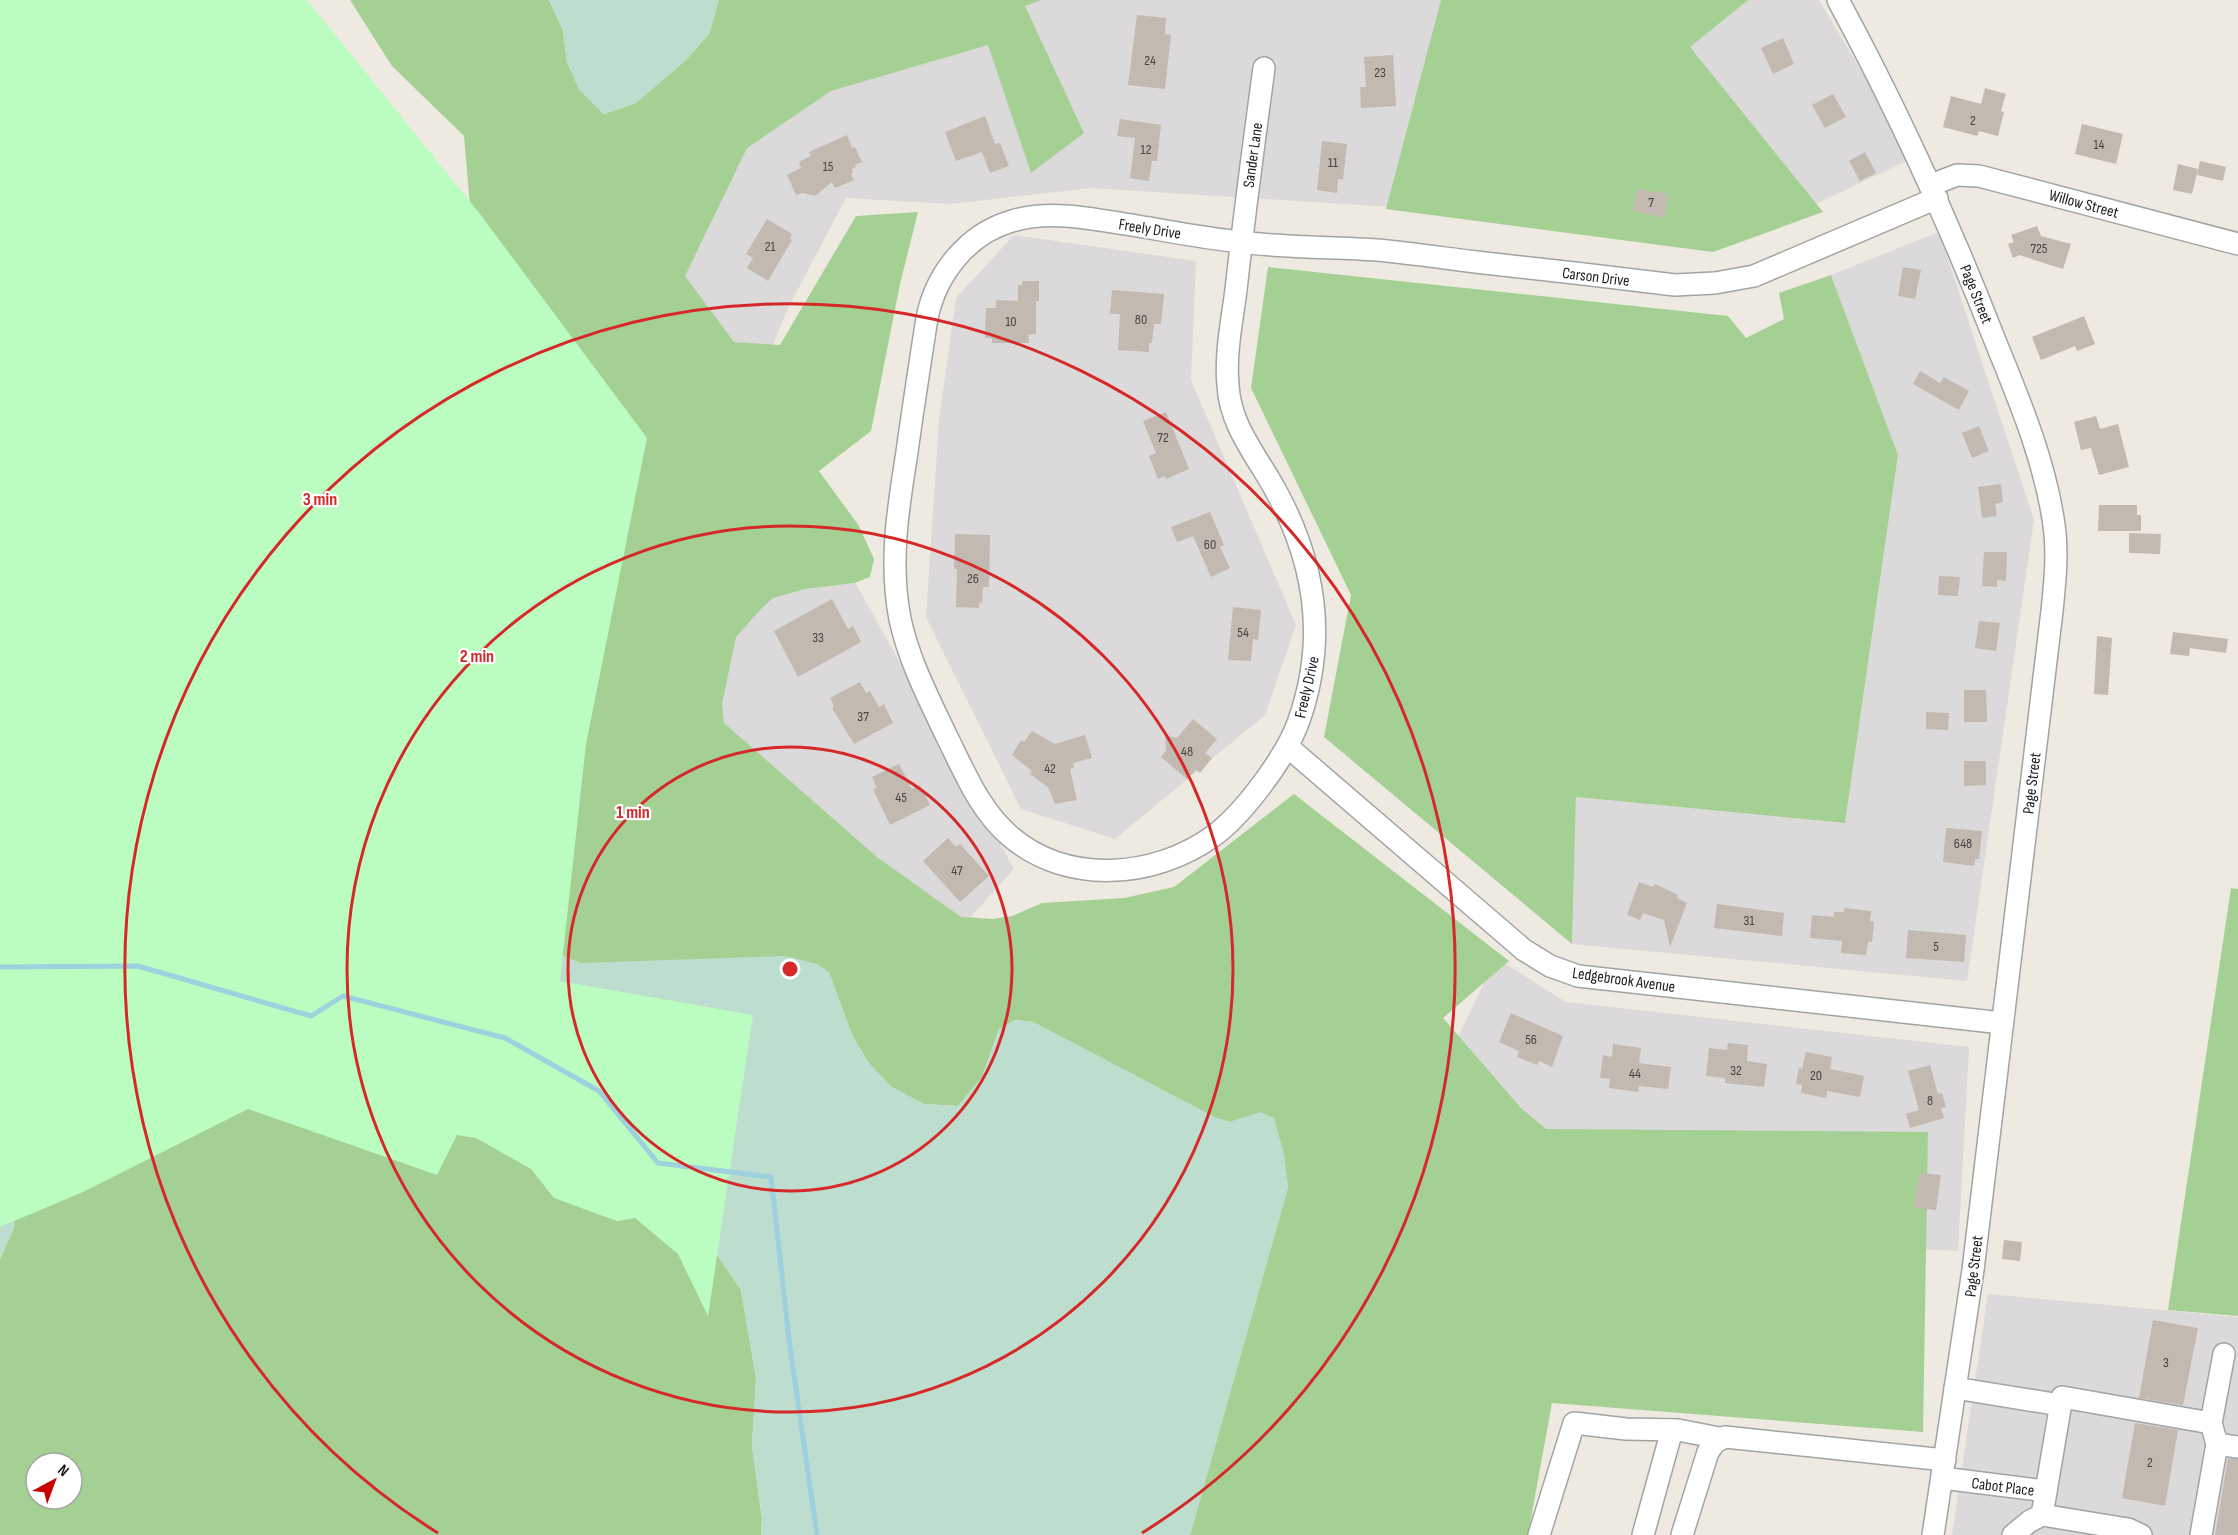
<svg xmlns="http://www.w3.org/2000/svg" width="2238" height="1535" font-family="'Sofia Sans Condensed',sans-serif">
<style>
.residential{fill:#dbd9d9}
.forest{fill:#a5d094;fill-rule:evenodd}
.wetland{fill:#bdddcf}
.park{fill:#bbfcc1}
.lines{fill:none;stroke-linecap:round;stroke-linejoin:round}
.stream{stroke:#9fd0de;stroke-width:5}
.building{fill:#c2b9b1}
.minor-casing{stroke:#a3a3a3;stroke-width:24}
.minor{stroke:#fff;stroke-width:21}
.ring{fill:none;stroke:#d62828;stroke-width:3}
.labels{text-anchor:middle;stroke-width:4.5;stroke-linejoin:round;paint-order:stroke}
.number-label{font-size:14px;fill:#464341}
.street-label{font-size:16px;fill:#1c1c1c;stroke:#fff}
.centre{fill:#d62828;stroke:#fff;stroke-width:3}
.ring-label{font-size:18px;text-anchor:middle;font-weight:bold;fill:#d62828;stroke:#fff;stroke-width:4.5;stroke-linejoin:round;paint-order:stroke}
</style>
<rect width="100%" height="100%" fill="#eeeae1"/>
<g class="residential">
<path d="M956 0H1491L1424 209 1092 188 950 204 846 198 788 308 765 363 656 306 769 71Z"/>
<path d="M1647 0H1819L1913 158 1788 217Z"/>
<path d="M1939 232 2034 520 1967 981 1572 944 1576 797 1845 823 1898 455 1831 275Z"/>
<path d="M1014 235 1196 261 1191 380 1296 625 1265 715 1115 839 1021 809 926 617 939 420 956 298Z"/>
<path d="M834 544 1014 869 949 941 676 680Z"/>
<path d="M1496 958 1566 1002 1969 1047 1958 1251 1881 1247 1428 1100Z"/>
<path d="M1988 1294 2238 1317V1535H1952Z"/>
</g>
<g class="forest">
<path d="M350 0H549L563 30 567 62 579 89 604 114 636 103 686 60 709 34 719 0H1041L1025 6 1084 133 1031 173 988 45 831 91 747 148 685 276 734 342 780 345 856 216 918 212 900 284 871 431 819 471 859 526 874 559 870 577 854 583 805 589 773 598 761 609 736 637 722 704 724 723 877 857 961 917 993 919 1012 916 1042 903 1124 898 1174 887 1294 794 1509 961 1443 1018 1521 1108 1546 1129 1928 1132 1923 1432 1552 1403 1528 1535H1190L1288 1187 1260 1113 1230 1122 1216 1118 1033 1022 1015 1020 999 1029 982 1077 958 1106 924 1104 891 1087 868 1062 852 1035 829 972 580 963 565 957 531 925 464 136 392 66Z"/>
<path d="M1441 0H1748L1690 47 1823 212 1713 252 1386 209Z"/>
<path d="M1268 267 1728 316 1746 338 1784 319 1779 293 1831 275 1898 455 1845 823 1576 797 1572 944 1324 737 1351 595 1251 388Z"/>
<path d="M2231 888 2238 889V1316L2168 1310Z"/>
<path d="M187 1070 487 1109 709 1243 741 1290 756 1378 752 1446 762 1519 761 1535H0V1259L14 1228 15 1194ZM36 1463H72V1499H36Z"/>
</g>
<g class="wetland">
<path d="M549 0H719L709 34 686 60 636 103 603 114 579 89 567 62 563 30Z"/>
<path d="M0 921 532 925 565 957 580 963 786 956 817 964 829 972 852 1035 868 1062 892 1087 924 1104 958 1106 982 1077 999 1029 1015 1020 1033 1022 1216 1118 1230 1122 1260 1112 1274 1118 1284 1154 1288 1187 1190 1535H761L762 1519 752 1446 756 1378 741 1290 709 1243 679 1212 290 1060 15 1194 14 1228 0 1259Z"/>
</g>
<path class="park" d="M0 0H307L480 214 647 438 586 744 560 981 753 1015 708 1316 678 1254 635 1218 617 1221 554 1198 531 1169 476 1138 457 1135 437 1175 248 1109 83 1192 0 1227Z"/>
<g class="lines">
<path class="stream" d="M0 967 138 966 311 1016 343 996 505 1038 599 1091 658 1163 771 1177 789 1340 817 1535"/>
</g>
<g class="building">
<path d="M1137 15 1166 18 1165 34 1171 35 1165 89 1128 85Z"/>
<path d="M1783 38 1794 64 1773 74 1761 48Z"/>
<path d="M1393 55 1396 106 1361 108 1360 87H1366L1364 57Z"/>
<path d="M1985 88 2006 94 2001 111 2004 112 1998 136 1979 131 1977 136 1943 127 1951 96 1981 104Z"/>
<path d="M1833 94 1846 117 1825 128 1812 105Z"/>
<path d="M985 116 995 144 1000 143 1009 166 990 173 982 152 956 161 945 132Z"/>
<path d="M1120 119 1161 125 1157 161H1152L1149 181 1130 178 1135 138 1117 136Z"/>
<path d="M2082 124 2123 134 2116 164 2075 154Z"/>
<path d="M847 135 852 148 855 147 862 162 855 165 856 167 852 169 853 173 851 174 854 180 835 188 832 182 815 196 802 193 796 195 787 175 801 168 799 162 811 156 809 152Z"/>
<path d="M1322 141 1347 144 1343 180 1338 179 1337 193 1317 190Z"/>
<path d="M1865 152 1876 173 1860 181 1849 161Z"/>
<path d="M2200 161 2226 167 2223 181 2197 175Z"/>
<path d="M2178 164 2198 169 2192 194 2173 190Z"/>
<path d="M1637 189 1668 194 1665 218 1633 211Z"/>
<path d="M767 219 792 234 790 239 792 240 768 281 747 268 753 258 746 254Z"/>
<path d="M2037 226 2041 236 2071 244 2063 269 2019 255 2013 258 2008 244 2014 242 2011 235Z"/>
<path d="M1903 267 1921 270 1915 299 1898 296Z"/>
<path d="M1022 281H1039V301H1036V334L1028 335 1029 343H992V338H985L986 308H996V300L1018 301V285H1022Z"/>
<path d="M1112 290 1164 294 1161 324H1154L1152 343H1149V352L1118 350 1120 314H1110Z"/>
<path d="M2084 316 2095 344 2077 351 2075 346 2041 360 2032 337Z"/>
<path d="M1920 371 1940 383 1944 377 1969 391 1959 410 1913 384Z"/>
<path d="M1166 412 1189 469 1166 479 1165 476 1158 479 1149 456 1156 453 1143 421Z"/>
<path d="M2096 416 2100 429 2118 424 2129 467 2099 475 2091 448 2081 450 2074 422Z"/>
<path d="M1979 426 1989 451 1972 458 1962 433Z"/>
<path d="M2001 484 2003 502 1995 504 1997 516 1982 518 1978 487Z"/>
<path d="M2099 505H2137V515H2141V531H2098Z"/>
<path d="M1210 512 1224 545 1220 547 1230 568 1211 577 1193 536 1177 542 1171 527Z"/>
<path d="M2129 533 2161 534 2160 554 2129 553Z"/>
<path d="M955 534 990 535 989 587H983L982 603 979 602V608L956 607 957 569H954Z"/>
<path d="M1984 552H2007L2006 581 1997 580V587L1982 586Z"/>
<path d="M1939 576 1960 577 1958 596 1938 595Z"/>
<path d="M832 599 848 629 853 626 861 642 798 677 774 631Z"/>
<path d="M1233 607 1261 610 1258 640 1253 639 1251 661 1228 660Z"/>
<path d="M1979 621 2000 623 1996 651 1975 648Z"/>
<path d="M2173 632 2228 639 2226 653 2190 648 2189 656 2170 654Z"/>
<path d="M2097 636 2112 638 2108 695 2094 694Z"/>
<path d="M860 682 866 693 870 691 879 707 884 704 893 723 854 744 832 708 834 706 830 698Z"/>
<path d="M1964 690H1986L1987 722H1964Z"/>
<path d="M1926 712 1949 713 1948 730 1926 729Z"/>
<path d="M1193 719 1217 739 1205 753 1212 758 1200 773 1196 770 1187 779 1161 757 1166 751 1165 735 1177 738Z"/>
<path d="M1032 731 1055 744 1085 735 1092 758 1073 763 1074 768 1070 769 1077 800 1055 804 1048 787 1030 774 1032 771 1012 755 1021 740 1024 742Z"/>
<path d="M1964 761H1986V785L1964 786Z"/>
<path d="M899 764 912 789 920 785 930 805 890 825 873 789 877 788 872 777Z"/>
<path d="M1946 828 1982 831 1979 859H1975L1974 866 1943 862Z"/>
<path d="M948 838 956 847 960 844 989 876 960 902 923 861Z"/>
<path d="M1639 882 1653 887 1655 884 1678 895 1677 898 1687 903 1670 947 1664 920 1643 913 1640 920 1627 915Z"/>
<path d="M1717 904 1784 913 1782 936 1714 928Z"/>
<path d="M1844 908 1871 911 1870 921 1874 922 1872 942H1868L1866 955 1841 953 1842 941 1810 938 1812 915 1834 917V912H1844Z"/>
<path d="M1908 930 1966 935 1964 962 1906 958Z"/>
<path d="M1511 1013 1563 1036 1552 1067 1539 1061 1537 1065 1517 1057 1519 1051 1499 1042Z"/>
<path d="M1728 1043 1748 1045 1747 1061 1767 1064 1764 1087 1725 1083V1078L1706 1076 1709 1048 1727 1050Z"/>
<path d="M1613 1044 1641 1048 1639 1063 1671 1067 1668 1089 1639 1086 1638 1092 1609 1088 1610 1079 1600 1078 1603 1055 1612 1057Z"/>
<path d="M1806 1052 1832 1057 1830 1069 1864 1076 1860 1097 1827 1091 1826 1098 1801 1093 1802 1085 1796 1084 1799 1068 1802 1069Z"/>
<path d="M1930 1065 1938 1094 1942 1093 1946 1107 1941 1108 1944 1118 1910 1128 1906 1114 1919 1110 1908 1071Z"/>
<path d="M1919 1173 1941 1175 1936 1210 1914 1208Z"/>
<path d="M2004 1240 2022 1242 2020 1261 2002 1259Z"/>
<path d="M2153 1320 2198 1328 2183 1405 2139 1398Z"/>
<path d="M2135 1423 2178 1430 2165 1506 2122 1498Z"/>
<path d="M2228 1458 2238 1459V1535H2215Z"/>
</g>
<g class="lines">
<defs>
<g id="minor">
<path d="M1838 0C1898 111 1950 225 1996 343 2020 402 2045 461 2054 525 2058 553 2055 582 2052 611L1973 1270 1933 1535"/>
<path d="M1264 68C1254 142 1244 216 1236 290 1232 321 1225 354 1228 385 1230 427 1258 457 1277 493 1317 567 1327 643 1298 723 1285 758 1243 815 1212 837 1154 878 1068 885 1011 837 980 811 965 773 947 737 929 699 909 661 900 619 889 563 898 508 907 452 913 408 920 363 927 318 936 274 967 234 1012 221 1048 210 1089 218 1125 224 1163 230 1202 238 1241 242 1286 248 1332 247 1377 250 1410 253 1443 258 1476 262 1542 269 1609 277 1675 285L1715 283 1754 276 1937 198"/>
<path d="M1931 185 1957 175 1979 176 2238 244"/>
<path d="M1288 747 1524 950 1550 966 1578 976 2002 1023"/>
<path d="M1955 1388 2060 1405"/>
<path d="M2217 1444 2238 1447"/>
<path d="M1942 1478 2046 1491"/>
<path d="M2042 1515 2062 1397 2211 1423"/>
<path d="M2042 1515 2128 1529 2141 1535"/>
<path d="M1539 1535 1574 1423 1626 1429 1678 1430 1719 1438"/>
<path d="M1643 1535 1672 1430"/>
<path d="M1682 1535 1708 1452 1715 1442 1725 1437 1945 1460"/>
<path d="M2013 1535 2030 1521 2042 1515"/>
<path d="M2201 1535 2217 1444 2211 1423 2224 1354"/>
</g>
</defs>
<use href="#minor" class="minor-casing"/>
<use href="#minor" class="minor"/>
</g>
<g class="ring">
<circle cx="790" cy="969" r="222"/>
<circle cx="790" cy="969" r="443"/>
<path d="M438 1533A665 665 0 1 1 1142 1533"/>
</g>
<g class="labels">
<g class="number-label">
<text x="1150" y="65">24</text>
<text x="1380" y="77">23</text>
<text x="1973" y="125">2</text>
<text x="2099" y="149">14</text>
<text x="1146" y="154">12</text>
<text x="1333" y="167">11</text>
<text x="828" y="171">15</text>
<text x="1651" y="207">7</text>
<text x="770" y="251">21</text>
<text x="2039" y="253">725</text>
<text x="1141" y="324">80</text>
<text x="1011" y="326">10</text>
<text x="1163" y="442">72</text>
<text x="1210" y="549">60</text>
<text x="973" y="583">26</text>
<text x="1243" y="637">54</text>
<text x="818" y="642">33</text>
<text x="863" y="721">37</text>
<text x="1187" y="756">48</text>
<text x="1050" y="773">42</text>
<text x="901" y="802">45</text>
<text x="1963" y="848">648</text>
<text x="957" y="875">47</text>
<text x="1749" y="925">31</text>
<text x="1936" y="951">5</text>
<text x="1531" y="1044">56</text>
<text x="1736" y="1075">32</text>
<text x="1635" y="1078">44</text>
<text x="1816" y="1080">20</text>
<text x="1930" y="1105">8</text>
<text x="2166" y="1367">3</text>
<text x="2150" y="1467">2</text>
</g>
<g class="street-label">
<text transform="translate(1252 155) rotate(-82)" y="6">Sander Lane</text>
<text transform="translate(2084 203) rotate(15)" y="6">Willow Street</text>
<text transform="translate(1150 228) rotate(9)" y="6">Freely Drive</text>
<text transform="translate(1596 276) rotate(7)" y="6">Carson Drive</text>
<text transform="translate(1977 294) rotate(68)" y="6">Page Street</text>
<text transform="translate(1306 687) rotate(-77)" y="6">Freely Drive</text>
<text transform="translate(2031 783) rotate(-83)" y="6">Page Street</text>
<text transform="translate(1624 979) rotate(8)" y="6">Ledgebrook Avenue</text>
<text transform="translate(1973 1266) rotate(-83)" y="6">Page Street</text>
<text transform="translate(2003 1486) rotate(7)" y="6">Cabot Place</text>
</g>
</g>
<circle cx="790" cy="969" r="9" class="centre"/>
<g class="ring-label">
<text x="320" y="505">3 min</text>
<text x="477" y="662">2 min</text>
<text x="633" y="818">1 min</text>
</g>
<g transform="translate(54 1481) rotate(41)"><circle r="28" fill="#ffffff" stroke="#a4a4a4" stroke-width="1.5"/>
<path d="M0-4.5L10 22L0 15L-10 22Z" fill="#c90200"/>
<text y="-9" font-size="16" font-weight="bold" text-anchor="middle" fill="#1c1c1c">N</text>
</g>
</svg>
